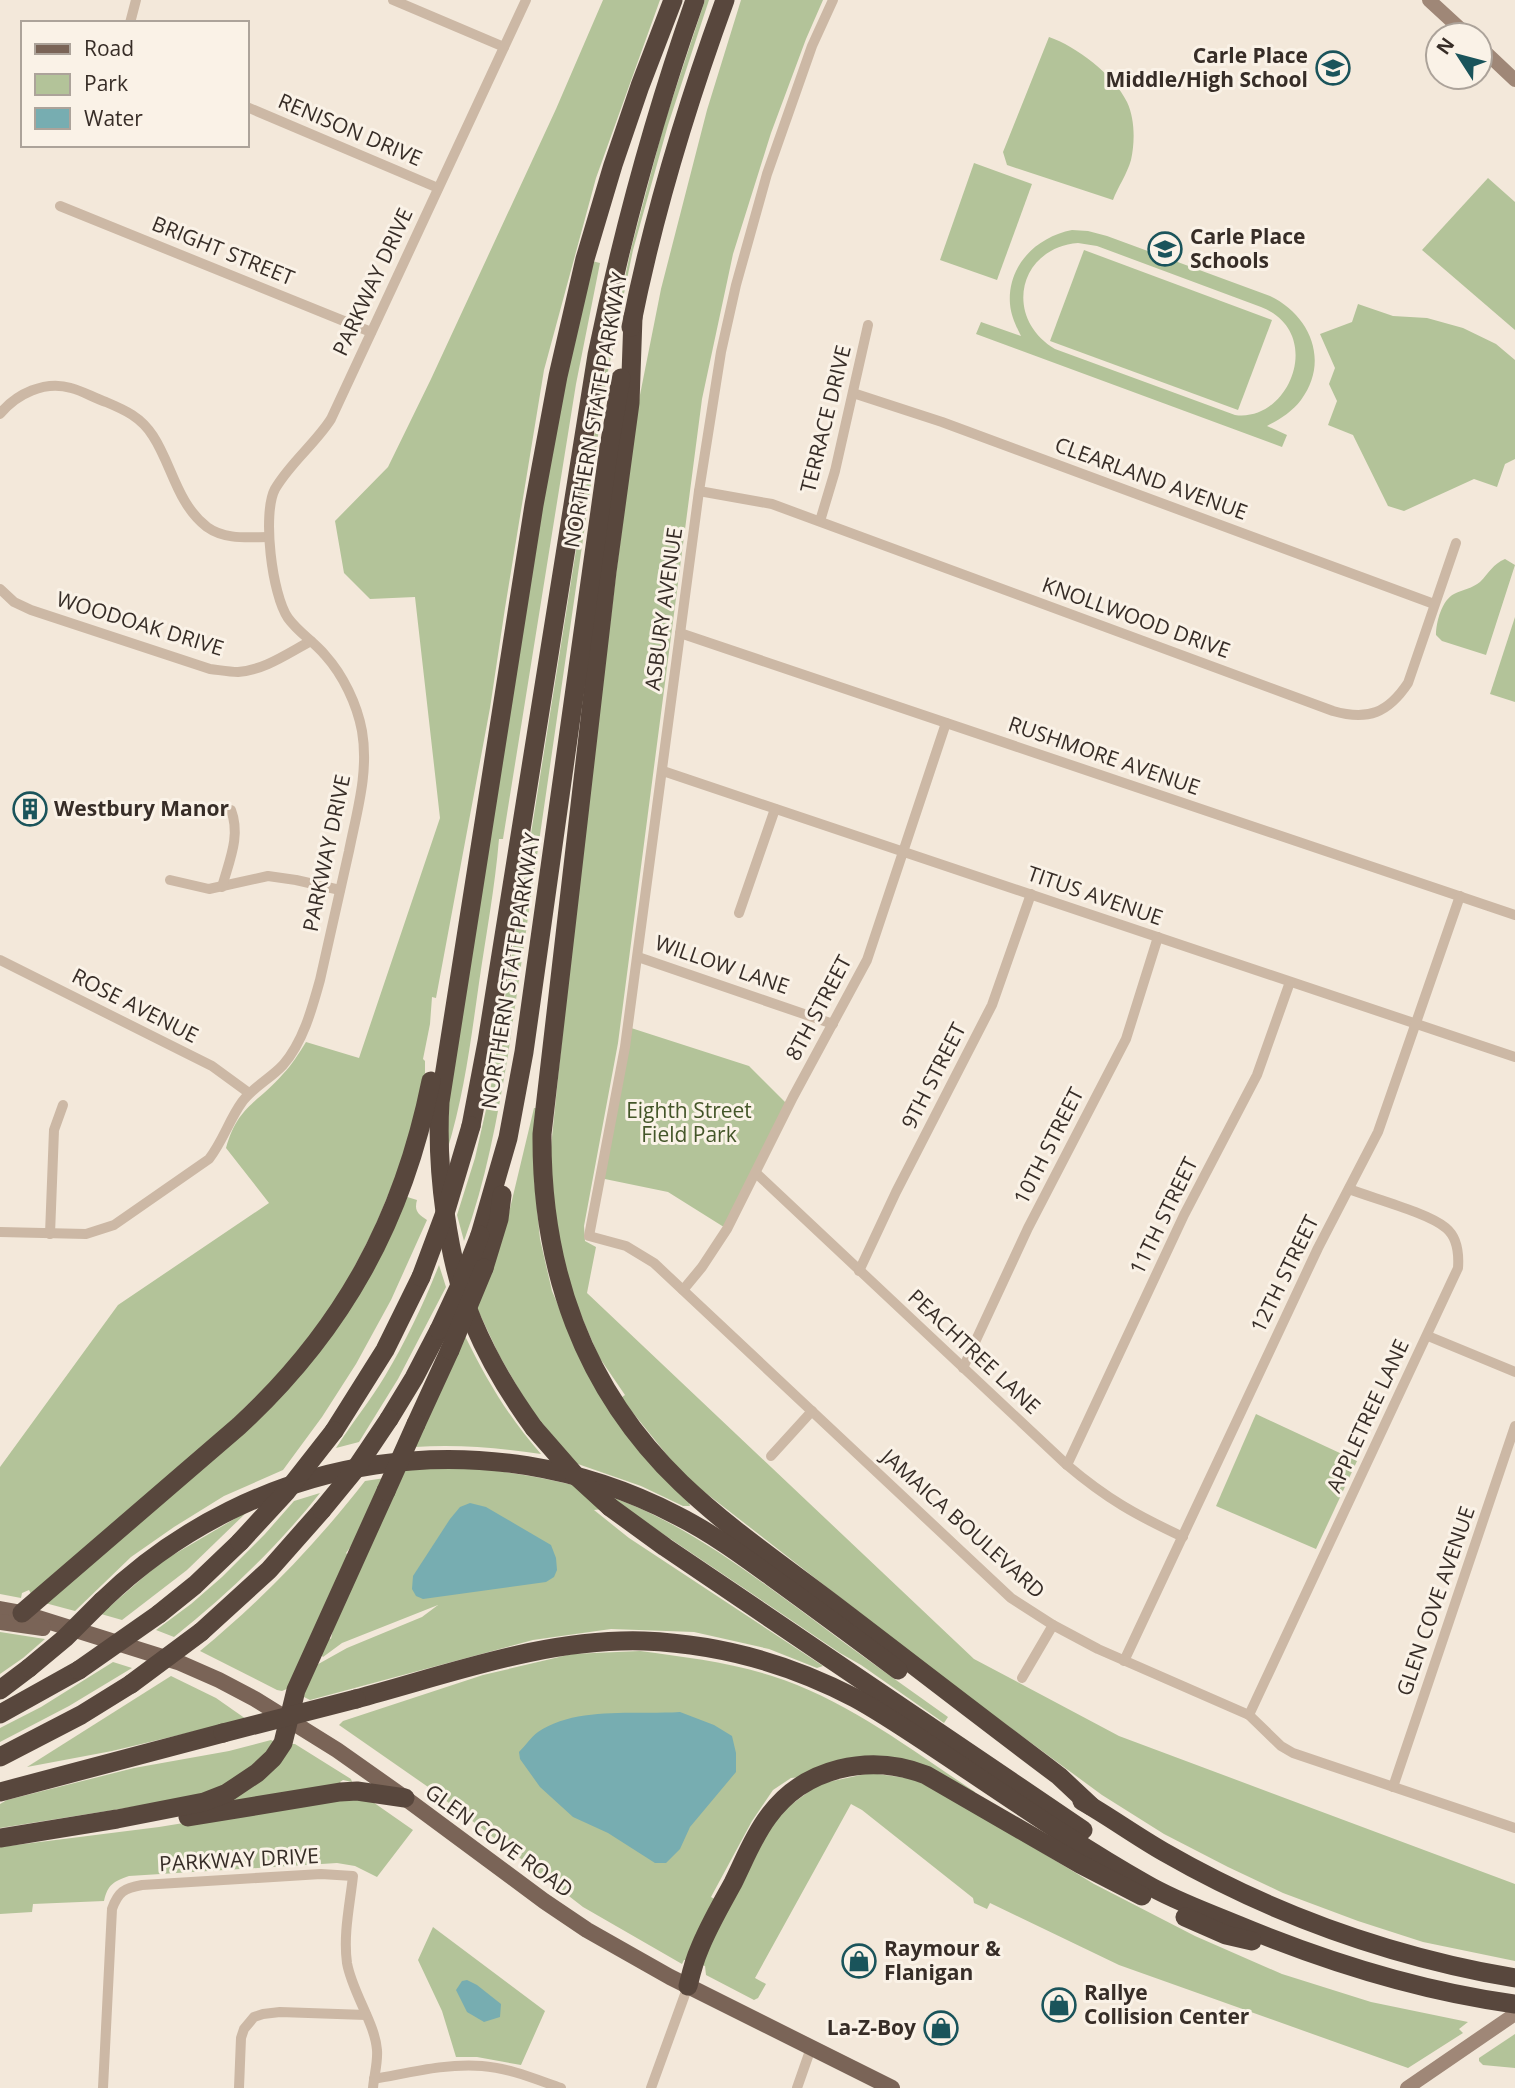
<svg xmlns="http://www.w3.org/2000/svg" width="1515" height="2088" font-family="'Open Sans',sans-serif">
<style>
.green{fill:#b3c399;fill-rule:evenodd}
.water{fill:#77adb1}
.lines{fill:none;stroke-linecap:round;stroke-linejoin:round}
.street{stroke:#ccb8a5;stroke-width:10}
.secondary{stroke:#9f8777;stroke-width:14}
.primary{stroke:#7a6457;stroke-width:16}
.highway{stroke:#58473d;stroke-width:19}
.highway-bridge{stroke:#58473d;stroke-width:19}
.labels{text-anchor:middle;stroke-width:6;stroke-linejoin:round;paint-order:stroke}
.poi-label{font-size:21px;font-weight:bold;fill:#372d27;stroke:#faf2e7;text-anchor:start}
.street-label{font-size:21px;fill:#372d27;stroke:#faf2e7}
.park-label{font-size:21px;fill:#445629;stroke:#faf2e7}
</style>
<rect width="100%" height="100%" fill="#f3e8da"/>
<g class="green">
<path d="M603 0H660L596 178 544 370 505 608 490 708 436 998 432 997 430 1024 423 1059 425 1061V1077L401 1164 374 1229 340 1295 286 1367 224 1428 31 1594 29 1590 22 1593 21 1598 0 1594V1467L118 1305 269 1203 226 1148C238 1105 257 1104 283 1074 292 1065 299 1053 306 1042L359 1058 440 818 415 597 370 599 344 573 335 521 388 467 431 379 556 109Z"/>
<path d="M705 0H709L668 125 633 250 606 381 508 1055C497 1119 486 1181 464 1241L457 1215 475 1158 490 1092 603 380 631 249 664 124Z"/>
<path d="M741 0H823L806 39 771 133 733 254 702 399 618 1043 584 1226 585 1241 596 1247 587 1293 974 1659 1119 1736 1515 1884V1961L1423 1942 1358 1921 1283 1893 1228 1867 1164 1834 1102 1795 955 1687 684 1476 621 1398 625 1395 599 1357 570 1290 555 1235 550 1157 578 879 636 415 661 289 707 110Z"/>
<path d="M1049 37C1076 46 1114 75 1127 102 1135 119 1135 142 1131 160 1127 174 1118 187 1113 200L1007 165 1003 152Z"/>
<path d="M974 163 1032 184 997 280 940 260Z"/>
<path d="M1488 178 1515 202V330L1422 250Z"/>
<path d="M1072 230 1088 231 1107 236 1270 296C1310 315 1330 361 1301 400 1292 412 1280 419 1267 426L1287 435 1282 447 976 334 981 322 1021 336C1016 326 1011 316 1010 304 1007 266 1036 237 1072 230ZM1078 243 1097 246 1261 307C1326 333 1289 423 1235 415L1055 349C1003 318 1018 248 1078 243Z"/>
<path d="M1084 250 1272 320 1238 410 1050 341Z"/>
<path d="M592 261 600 263 576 384 503 839H499C495 887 486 935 479 983 471 1039 464 1096 447 1151L449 1099 565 365Z"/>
<path d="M1358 304 1393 316 1427 318 1463 328 1496 344 1515 360V459L1505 464 1497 487 1474 479 1404 511 1388 506 1353 435 1328 425 1337 401 1329 384 1335 368 1320 334 1352 322Z"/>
<path d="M1505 559 1515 565 1486 655 1442 641 1436 635C1436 622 1442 600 1454 594 1462 590 1473 588 1480 582 1489 573 1493 564 1505 559Z"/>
<path d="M1515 617V702L1490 694Z"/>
<path d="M628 1027 749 1066 789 1106 727 1229 668 1192 600 1178Z"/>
<path d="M534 1108H538L534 1178 540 1239 552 1291 580 1356 688 1499 690 1506H683L641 1486 575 1463 529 1407 499 1355 477 1308 506 1225Z"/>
<path d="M404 1196 417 1200C414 1211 418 1214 427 1220L391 1300 356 1364 322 1417 283 1470 224 1496 174 1527 131 1557 75 1611 45 1603 293 1378Z"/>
<path d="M439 1265 446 1287 398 1379 359 1442 336 1448C352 1423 370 1401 385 1376 406 1341 424 1303 439 1265Z"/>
<path d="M465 1336C486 1379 509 1418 541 1454 499 1448 458 1444 415 1447Z"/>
<path d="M1256 1414 1357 1461 1316 1549 1216 1506Z"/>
<path d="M473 1468C527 1474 581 1483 632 1505 698 1533 753 1576 811 1618 856 1652 902 1684 948 1717L944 1723 861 1665 840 1653 623 1507 594 1510 629 1538 823 1666 817 1668 769 1649 694 1632 611 1629 533 1640 310 1700 304 1697 307 1677 313 1667 347 1648 422 1617 438 1605 342 1643 323 1657 319 1653 327 1637 331 1639 335 1620 405 1469Z"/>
<path d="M385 1478 352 1545 346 1553 349 1556 289 1688 282 1691 277 1690 200 1651C262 1600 316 1544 365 1481Z"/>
<path d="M320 1493C278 1546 227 1595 174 1637L156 1630 191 1604 222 1577 265 1534 294 1501Z"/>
<path d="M248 1511 187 1570 122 1620 101 1614 161 1562Z"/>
<path d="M0 1632 45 1639 23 1658 0 1674Z"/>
<path d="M640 1651C684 1657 729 1662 772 1676 847 1700 910 1749 975 1792L973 1795 918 1765 791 1778 773 1790 752 1821 711 1897 716 1900 686 1960H684L682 1964 583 1907 431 1789 339 1725 343 1721 483 1675 572 1654Z"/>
<path d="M113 1662 132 1668 69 1706 0 1742V1728L41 1707Z"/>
<path d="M171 1676 216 1698 246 1719 112 1751 27 1767Z"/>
<path d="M271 1740 275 1742 257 1763 218 1789 176 1800 0 1828V1804L7 1800 134 1768 229 1751Z"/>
<path d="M291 1744H295L351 1779 352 1782 343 1780 340 1782 342 1785 233 1802 231 1798Z"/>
<path d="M870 1773 914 1779 970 1809 1094 1884 1195 1936 1282 1974 1371 2002 1468 2022 1459 2029 1463 2033 1408 2068 1119 1965 990 1903 987 1909 974 1903 973 1898 862 1810 851 1804 755 1978 766 1984 758 1998 754 2000 706 1975 705 1966 702 1965V1960L767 1831 784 1810 819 1784Z"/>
<path d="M349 1796 370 1800 413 1830 377 1877 355 1866 337 1863 129 1876C113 1882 108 1884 104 1901L33 1904 32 1912 0 1914V1847L159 1827Z"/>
<path d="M433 1927 545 2011 521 2065 477 2057H456L442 2011 418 1960Z"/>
<path d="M1515 2034V2068L1483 2065 1479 2061V2058Z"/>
</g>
<g class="water">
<path d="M470 1503 486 1507 551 1545 556 1558 557 1570 554 1577 546 1582 423 1599 416 1596 412 1589 413 1576 450 1519 460 1507Z"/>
<path d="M680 1712 714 1725 732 1736 736 1753V1772L690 1827 680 1849 666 1863H655L608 1833 573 1817 540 1787 520 1759 519 1752C526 1745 531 1737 538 1732 576 1706 635 1715 680 1712Z"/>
<path d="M467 1980 477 1985 501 2004 500 2017 484 2022 467 2012 456 1990 462 1981Z"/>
</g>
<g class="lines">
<g class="street">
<path d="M393 0 504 47"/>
<path d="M833 0 812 46 767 174 736 285 721 352 699 491 625 1047 589 1236 626 1246 654 1263 1011 1598 1053 1625 1098 1649 1249 1715 1281 1746 1293 1753 1515 1828"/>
<path d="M130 23 136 0"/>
<path d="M247 107 438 188"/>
<path d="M60 206 371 332"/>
<path d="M853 393 942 422 1434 604"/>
<path d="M0 414C16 394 45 380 71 388 83 391 94 398 106 402 125 410 141 417 153 436 172 465 177 504 207 527 225 540 248 537 269 537"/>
<path d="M699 491 772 504 1333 711C1368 721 1388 713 1408 683L1456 543"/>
<path d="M820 521 835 471 868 325"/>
<path d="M0 589 14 602 31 610 210 669C219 670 229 672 238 672 265 670 288 653 311 641"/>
<path d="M680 633 1515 915"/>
<path d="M663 771 1515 1057"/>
<path d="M170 880 209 889 268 876 296 880 340 890"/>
<path d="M222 887C229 861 241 836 231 810"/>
<path d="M739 913 775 809"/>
<path d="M638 957 833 1024"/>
<path d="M0 960 212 1066 249 1093"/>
<path d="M756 1173 1067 1465C1107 1499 1136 1515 1183 1537"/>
<path d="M0 1232 86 1234 114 1225 209 1159C223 1141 229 1120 242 1102 253 1087 270 1079 283 1065 303 1042 312 1009 320 980 330 937 339 894 349 851 357 811 369 772 362 731 357 704 343 675 325 655 314 642 298 632 288 618 272 595 262 513 275 489 290 463 315 444 331 419L526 0"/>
<path d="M50 1234 54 1130 63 1105"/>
<path d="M859 1271 896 1192 992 1005 1031 894"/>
<path d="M683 1290 702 1267 727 1229 793 1097 867 960 946 723"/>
<path d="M1428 1336 1515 1372"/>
<path d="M963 1368 1028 1228 1126 1039 1158 937"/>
<path d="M771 1456 812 1411"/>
<path d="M1067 1465 1184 1215 1257 1075 1290 982"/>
<path d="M1124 1661 1318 1248 1378 1132 1460 896"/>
<path d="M1022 1678 1053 1625"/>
<path d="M1249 1715 1458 1268C1459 1254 1458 1238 1446 1228 1429 1213 1372 1198 1349 1189"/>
<path d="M1393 1787 1515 1426"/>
<path d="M374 2079C409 2073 446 2063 482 2066 509 2068 535 2079 561 2088"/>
<path d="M103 2088 112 1909C118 1892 124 1888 142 1885L321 1874 353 1876C350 1904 343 1934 347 1963 352 1992 375 2023 377 2050 378 2062 374 2076 373 2088"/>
<path d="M239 2088 241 2038 244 2029 254 2017 263 2014 280 2012 366 2015"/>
<path d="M651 2088 688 1986"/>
<path d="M797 2088 811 2048"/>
</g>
<g class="secondary">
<path d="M1429 0 1467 35"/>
<path d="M1480 47 1515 80"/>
<path d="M1407 2088 1515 2014"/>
</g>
<g class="primary">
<path d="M0 1609 22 1613 178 1662 219 1680 255 1699 337 1750 405 1798 544 1901 587 1930 670 1977 892 2088"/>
<path d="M0 1622 43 1628"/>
</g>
<g class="highway">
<path d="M633 317 630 403 607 572 542 1134C541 1268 583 1389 681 1483 727 1527 781 1564 831 1602 907 1660 983 1719 1059 1776L1091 1806"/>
<path d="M631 327C653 216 686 107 725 0"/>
<path d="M471 1126 487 1042 597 355C622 234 654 116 695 0"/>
<path d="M480 1235 508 1138 524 1052 609 447 621 378"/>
<path d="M484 1268 499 1219 502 1195"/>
<path d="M389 1419 414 1378 439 1330"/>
<path d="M416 1424 450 1350"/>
<path d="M534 1428C510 1395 489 1360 473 1322 447 1261 436 1168 440 1102L534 505 558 376 585 259 613 165 640 86 673 0"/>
<path d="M334 1431 385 1350 421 1277"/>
<path d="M610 1507 665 1547 1083 1830"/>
<path d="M102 1601C256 1452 484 1416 676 1515 716 1535 751 1562 787 1588 824 1615 861 1642 898 1670"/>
<path d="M22 1613 239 1426C343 1330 403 1220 431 1081"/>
<path d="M159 1614 195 1585 240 1542"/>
<path d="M201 1632 269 1570 322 1510"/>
<path d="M0 1690 29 1668"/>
<path d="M356 1699C450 1674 546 1638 644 1641 718 1644 790 1664 855 1698 886 1715 916 1736 945 1755 1011 1799 1077 1845 1146 1884 1175 1901 1207 1912 1238 1925 1327 1962 1419 1991 1515 2004"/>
<path d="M0 1714 79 1670"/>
<path d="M0 1757 81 1715 131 1684"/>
<path d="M0 1792 223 1733"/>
<path d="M1082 1801C1110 1817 1136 1836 1164 1852 1272 1914 1392 1957 1515 1978"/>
<path d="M188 1817 340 1792 357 1791 405 1798"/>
<path d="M0 1838 117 1819 204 1802 227 1793 257 1773 273 1758 283 1743 296 1690 386 1491"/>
<path d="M1185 1917 1226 1935 1252 1941"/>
<path d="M688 1986C691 1974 694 1961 699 1950 708 1927 721 1905 733 1883 744 1861 753 1837 768 1817 804 1767 870 1753 926 1775L1080 1864 1142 1896"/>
</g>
<g class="highway-bridge">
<path d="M421 1277 446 1210 471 1126"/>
<path d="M439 1330 461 1283 480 1235"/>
<path d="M450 1350 484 1268"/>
<path d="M534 1428 575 1475 610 1507"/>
<path d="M386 1491 416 1424"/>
<path d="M322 1510 354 1471 389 1419"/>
<path d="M240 1542 287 1491 334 1431"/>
<path d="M29 1668 65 1638 102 1601"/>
<path d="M79 1670 159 1614"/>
<path d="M131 1684 201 1632"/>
<path d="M223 1733 356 1699"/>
</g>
</g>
<defs>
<symbol id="school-ring" viewBox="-11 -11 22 22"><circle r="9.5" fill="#faf2e7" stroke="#1a545b" stroke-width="1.5"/><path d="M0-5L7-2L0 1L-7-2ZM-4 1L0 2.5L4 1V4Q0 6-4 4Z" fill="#1a545b"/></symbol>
<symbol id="building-ring" viewBox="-11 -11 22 22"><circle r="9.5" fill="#faf2e7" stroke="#1a545b" stroke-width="1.5"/><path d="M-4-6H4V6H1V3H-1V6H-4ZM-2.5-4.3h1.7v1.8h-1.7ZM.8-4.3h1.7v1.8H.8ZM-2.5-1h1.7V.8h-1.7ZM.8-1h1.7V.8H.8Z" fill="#1a545b"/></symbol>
<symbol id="shop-ring" viewBox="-11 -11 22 22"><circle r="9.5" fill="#faf2e7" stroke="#1a545b" stroke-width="1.5"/><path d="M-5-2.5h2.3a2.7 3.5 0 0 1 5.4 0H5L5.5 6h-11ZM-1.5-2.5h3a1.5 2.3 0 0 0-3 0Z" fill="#1a545b"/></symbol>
</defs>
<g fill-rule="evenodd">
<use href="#school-ring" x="1314" y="49" width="38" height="38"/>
<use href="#school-ring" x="1146" y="230" width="38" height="38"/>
<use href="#building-ring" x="11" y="790" width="38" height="38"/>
<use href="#shop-ring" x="840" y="1942" width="38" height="38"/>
<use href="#shop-ring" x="1040" y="1986" width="38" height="38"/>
<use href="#shop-ring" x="922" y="2009" width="38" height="38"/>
</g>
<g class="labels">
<g class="poi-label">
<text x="1308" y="63" text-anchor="end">Carle Place<tspan x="1308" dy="24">Middle/High School</tspan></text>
<text x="1190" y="244">Carle Place<tspan x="1190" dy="24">Schools</tspan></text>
<text x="54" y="816">Westbury Manor</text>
<text x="884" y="1956">Raymour &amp;<tspan x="884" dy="24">Flanigan</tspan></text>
<text x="1084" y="2000">Rallye<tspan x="1084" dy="24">Collision Center</tspan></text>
<text x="916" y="2035" text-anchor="end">La-Z-Boy</text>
</g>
<g class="street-label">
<text transform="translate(350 130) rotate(23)" y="7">RENISON DRIVE</text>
<text transform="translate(223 251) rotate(22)" y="7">BRIGHT STREET</text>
<text transform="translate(373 282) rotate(-65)" y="7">PARKWAY DRIVE</text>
<text transform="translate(596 410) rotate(-80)" y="7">NORTHERN STATE PARKWAY</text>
<text transform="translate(826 419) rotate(-76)" y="7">TERRACE DRIVE</text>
<text transform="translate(1151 479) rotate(20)" y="7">CLEARLAND AVENUE</text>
<text transform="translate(664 609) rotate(-82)" y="7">ASBURY AVENUE</text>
<text transform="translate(1136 618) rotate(20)" y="7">KNOLLWOOD DRIVE</text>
<text transform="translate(140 624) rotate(17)" y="7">WOODOAK DRIVE</text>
<text transform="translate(1104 756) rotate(19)" y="7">RUSHMORE AVENUE</text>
<text transform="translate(327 853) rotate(-78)" y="7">PARKWAY DRIVE</text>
<text transform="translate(1095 896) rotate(19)" y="7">TITUS AVENUE</text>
<text transform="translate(722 965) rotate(19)" y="7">WILLOW LANE</text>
<text transform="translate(511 971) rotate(-81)" y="7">NORTHERN STATE PARKWAY</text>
<text transform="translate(135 1006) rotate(27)" y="7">ROSE AVENUE</text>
<text transform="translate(819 1008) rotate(-62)" y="7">8TH STREET</text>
<text transform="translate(934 1076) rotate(-63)" y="7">9TH STREET</text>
<text transform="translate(1049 1146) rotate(-63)" y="7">10TH STREET</text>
<text transform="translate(1164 1216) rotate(-64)" y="7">11TH STREET</text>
<text transform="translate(1285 1274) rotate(-64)" y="7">12TH STREET</text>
<text transform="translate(974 1352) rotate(43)" y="7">PEACHTREE LANE</text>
<text transform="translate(1368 1416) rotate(-65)" y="7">APPLETREE LANE</text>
<text transform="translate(963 1524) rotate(42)" y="7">JAMAICA BOULEVARD</text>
<text transform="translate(1436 1601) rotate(-71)" y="7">GLEN COVE AVENUE</text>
<text transform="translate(499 1841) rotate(36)" y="7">GLEN COVE ROAD</text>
<text transform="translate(239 1860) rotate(-3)" y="7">PARKWAY DRIVE</text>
</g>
<g class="park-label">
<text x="689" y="1118">Eighth Street<tspan x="689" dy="24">Field Park</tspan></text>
</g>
</g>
<rect x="21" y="21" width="228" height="126" fill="#faf2e7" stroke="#aca39a" stroke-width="2"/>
<rect x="35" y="44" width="35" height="10" fill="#7a6457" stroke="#aca39a" stroke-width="2"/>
<text x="84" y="56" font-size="21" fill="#372d27">Road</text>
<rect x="35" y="74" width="35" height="21" fill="#b3c399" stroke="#aca39a" stroke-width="2"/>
<text x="84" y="91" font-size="21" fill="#372d27">Park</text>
<rect x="35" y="108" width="35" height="21" fill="#77adb1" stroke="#aca39a" stroke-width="2"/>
<text x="84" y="126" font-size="21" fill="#372d27">Water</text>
<g transform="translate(1459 56) rotate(306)"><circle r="33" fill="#faf2e7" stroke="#aca39a" stroke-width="2"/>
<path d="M0-5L12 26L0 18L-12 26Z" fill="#1a545b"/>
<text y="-10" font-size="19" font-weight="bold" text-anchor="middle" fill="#372d27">N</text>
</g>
</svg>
